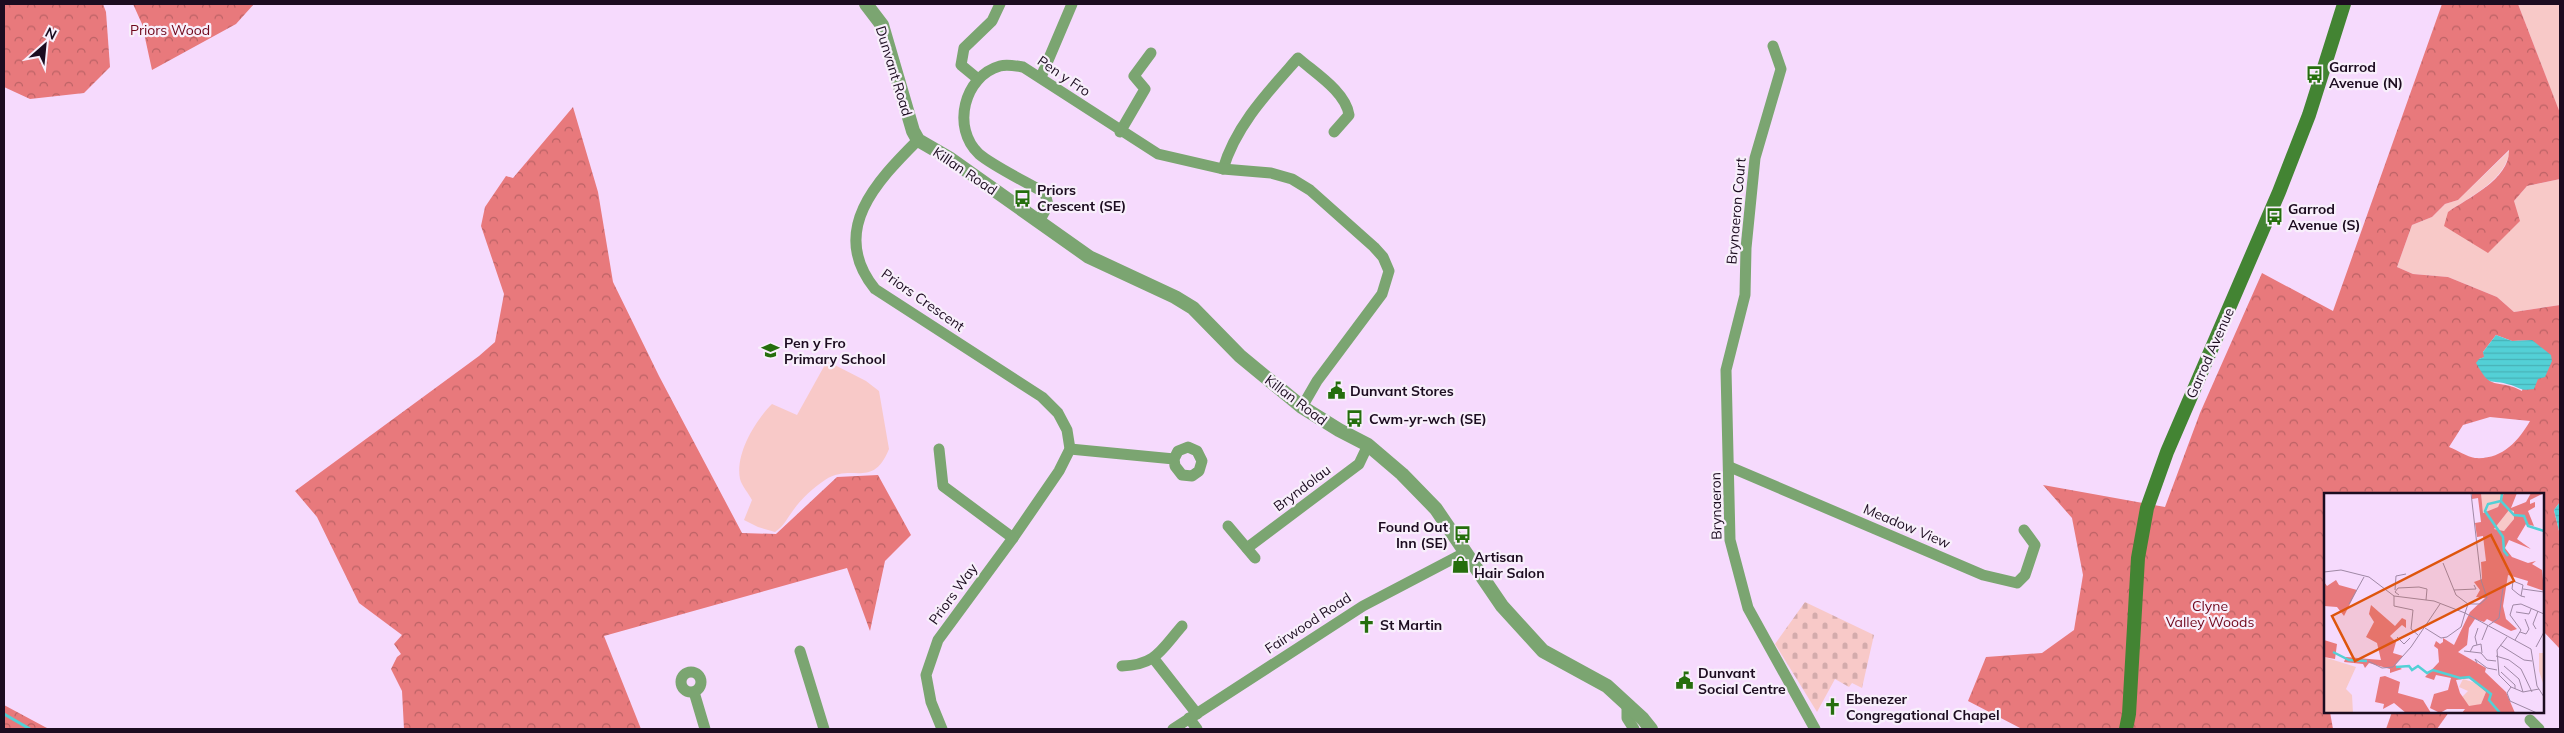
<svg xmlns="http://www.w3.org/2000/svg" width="2564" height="733" font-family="Mulish,sans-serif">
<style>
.grass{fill:#f8c9c8}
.forest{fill:url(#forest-crowns);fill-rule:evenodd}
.cemetery{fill:url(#cemetery-stones)}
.water{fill:url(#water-rules)}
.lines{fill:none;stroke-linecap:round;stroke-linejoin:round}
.stream{stroke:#53d0d6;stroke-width:3}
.minor{stroke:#7ba571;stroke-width:11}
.tertiary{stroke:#7ba571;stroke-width:14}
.secondary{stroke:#438433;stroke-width:14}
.labels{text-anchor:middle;stroke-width:4.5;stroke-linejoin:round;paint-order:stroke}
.park-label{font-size:14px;fill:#6f061a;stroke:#f8effb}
.poi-label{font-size:14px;font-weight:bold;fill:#1c0c20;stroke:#f8effb;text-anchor:start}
.street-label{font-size:14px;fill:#1c0c20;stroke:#f8effb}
.inset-river{fill:none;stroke:#53d0d6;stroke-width:2.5}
.inset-road{fill:none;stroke:#9f88a5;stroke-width:1}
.view{fill:#de550d;fill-opacity:0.15;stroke:#de550d;stroke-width:2.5}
.inset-edge{fill:none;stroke:#1c0c20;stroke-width:2.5}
</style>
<defs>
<pattern id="forest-crowns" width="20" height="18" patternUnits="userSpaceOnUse" patternTransform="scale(1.25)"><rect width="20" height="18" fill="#e8797c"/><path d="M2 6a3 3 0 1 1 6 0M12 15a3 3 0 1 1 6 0" fill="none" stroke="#bb6265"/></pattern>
<pattern id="cemetery-stones" width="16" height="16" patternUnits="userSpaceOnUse" patternTransform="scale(1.25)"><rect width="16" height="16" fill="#f8c9c8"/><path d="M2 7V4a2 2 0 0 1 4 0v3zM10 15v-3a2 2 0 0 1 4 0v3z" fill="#d4abac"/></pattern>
<pattern id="water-rules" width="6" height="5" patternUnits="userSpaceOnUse" patternTransform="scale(1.25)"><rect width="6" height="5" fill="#53d0d6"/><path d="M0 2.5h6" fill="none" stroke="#48b1b7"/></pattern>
</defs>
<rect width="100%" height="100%" fill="#f6dafd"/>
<g class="grass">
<path d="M2518 4H2560V113L2559 111Z"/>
<path d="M2510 150C2506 180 2471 196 2448 212L2514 201 2527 186 2560 179V305L2514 312 2497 297 2448 277 2413 274 2397 267 2412 225 2432 217 2445 204 2458 200Z"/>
<path d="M827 361 866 381 879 391 889 449C872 490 853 462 825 480 813 488 800 500 792 512 785 521 785 525 775 532L758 527 744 520 752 500C749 494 742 486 740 479 735 454 755 421 772 404L797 415Z"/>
</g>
<g class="forest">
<path d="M4 4H103L106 12 110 67 84 93 30 99 4 87Z"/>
<path d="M133 4H254L236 24 152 70 142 24Z"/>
<path d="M2442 4H2518L2560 113V179L2527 186 2514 201 2520 221 2488 253 2444 226 2448 212C2468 198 2510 179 2509 150L2458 200 2445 204 2432 217 2412 225 2397 267 2413 274 2448 277 2497 297 2514 312 2560 305V502L2554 510 2560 535V649L2543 631V494H2325V712H2330L2333 729H2022L1968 701 1986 657 2042 653 2074 630 2083 575 2072 518 2043 485 2165 507 2200 413 2262 273 2333 311ZM2496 335 2512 341 2532 340 2522 391C2497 377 2488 394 2479 359L2485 357 2483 352ZM2490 417 2530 421C2518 442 2501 460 2475 458 2467 457 2457 450 2449 447L2463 425Z"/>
<path d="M573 107 598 192 613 282 659 376 742 533 776 534 837 477 878 475 911 535 885 561 870 631 847 568 604 636 641 729H404L402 691 391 669 397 657 401 654 394 644 402 635 359 603 317 517 295 491 479 356 495 342 504 294 481 226 485 207 506 176 513 178Z"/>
<path d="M4 705 45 727 49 729H4Z"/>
<path d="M2392 712H2449L2437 729H2386Z"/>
</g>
<path class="cemetery" d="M1805 602 1874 635 1862 688 1852 683 1849 687 1835 679 1817 712 1775 644Z"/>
<g class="water">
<path d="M2496 335 2512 341 2532 340 2551 355 2552 361 2545 377 2538 379 2534 389C2521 391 2522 389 2511 385 2488 378 2491 389 2476 363L2479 359 2484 357 2483 352Z"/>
<path d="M2560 502V535L2554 510Z"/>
</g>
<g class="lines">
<path class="stream" d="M4 714 30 729"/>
<g class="minor">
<path d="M1773 46 1781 69 1755 158 1746 248 1745 295 1726 370 1730 540 1748 608 1815 729"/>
<path d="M1041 77 1072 4"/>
<path d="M978 79 961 65 964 48 992 21 1000 4"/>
<path d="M1120 132 1145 89 1134 76 1151 53"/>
<path d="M918 140C877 181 828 231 875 289L1042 397 1058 413 1067 430 1070 449 1059 471 1013 538 938 640 926 675 931 702 942 729"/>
<path d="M1223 169C1236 125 1268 92 1298 58 1315 73 1346 92 1349 115L1334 132"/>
<path d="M1039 222 1048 205 1045 193C1028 183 993 166 979 154 951 128 964 76 1000 66 1007 64 1017 66 1023 67L1158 154 1223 169 1271 173 1292 179 1310 190 1374 247 1383 257 1389 271 1382 294 1317 381 1302 407"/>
<path d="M939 449 943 486 1013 538"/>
<path d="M1070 449 1174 459 1178 451 1188 447 1197 451 1202 461 1199 471 1192 476 1182 475 1175 466 1174 459"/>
<path d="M1730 467 1983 575 2017 583 2025 575 2035 545 2024 530"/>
<path d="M1228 526 1255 558"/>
<path d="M1247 548 1359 464 1368 445"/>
<path d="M800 651 824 729"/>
<path d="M1154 659 1197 714"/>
<path d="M1122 666C1156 665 1161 650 1182 626"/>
<circle cx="691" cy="682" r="10"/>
<path d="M694 692 705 729"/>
<path d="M1627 704V718L1634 729"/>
<path d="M1189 718 1197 729"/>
<path d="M2530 720 2539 729"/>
<path d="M1173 729 1363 606 1466 552"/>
</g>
<path class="tertiary" d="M866 4 882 25 913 131 918 140 949 158 1089 257 1175 297 1193 308 1240 356 1302 407 1339 430 1368 445 1402 474 1436 509 1502 606 1543 651 1607 686 1643 719 1651 729"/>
<path class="secondary" d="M2126 729 2129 714 2138 558 2147 508 2167 452 2279 192 2309 115 2344 4"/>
</g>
<defs>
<symbol id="bus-bare" viewBox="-9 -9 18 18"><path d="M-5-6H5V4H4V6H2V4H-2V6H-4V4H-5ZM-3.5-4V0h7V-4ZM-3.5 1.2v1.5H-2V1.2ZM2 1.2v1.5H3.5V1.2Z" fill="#256e0d" stroke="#f8effb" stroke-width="2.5" paint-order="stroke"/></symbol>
<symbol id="school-bare" viewBox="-9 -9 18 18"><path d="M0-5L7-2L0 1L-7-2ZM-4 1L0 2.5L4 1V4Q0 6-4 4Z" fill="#256e0d" stroke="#f8effb" stroke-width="2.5" paint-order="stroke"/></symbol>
<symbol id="civic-bare" viewBox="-9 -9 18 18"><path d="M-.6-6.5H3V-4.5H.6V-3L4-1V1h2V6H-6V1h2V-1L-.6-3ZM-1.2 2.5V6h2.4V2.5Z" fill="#256e0d" stroke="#f8effb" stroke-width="2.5" paint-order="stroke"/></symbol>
<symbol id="shop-bare" viewBox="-9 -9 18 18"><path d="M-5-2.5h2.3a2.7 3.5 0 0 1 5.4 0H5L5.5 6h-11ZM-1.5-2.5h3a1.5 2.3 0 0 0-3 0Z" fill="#256e0d" stroke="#f8effb" stroke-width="2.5" paint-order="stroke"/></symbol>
<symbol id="church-bare" viewBox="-9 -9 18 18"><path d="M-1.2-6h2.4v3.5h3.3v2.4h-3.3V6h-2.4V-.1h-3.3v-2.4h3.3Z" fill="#256e0d" stroke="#f8effb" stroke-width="2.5" paint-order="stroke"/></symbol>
</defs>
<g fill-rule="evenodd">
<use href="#bus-bare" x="2302" y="62" width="25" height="25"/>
<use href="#bus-bare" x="1010" y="186" width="25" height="25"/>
<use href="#bus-bare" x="2262" y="204" width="25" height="25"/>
<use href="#school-bare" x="758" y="338" width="25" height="25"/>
<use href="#civic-bare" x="1324" y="378" width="25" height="25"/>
<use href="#bus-bare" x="1342" y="406" width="25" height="25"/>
<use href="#bus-bare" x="1450" y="522" width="25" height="25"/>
<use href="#shop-bare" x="1448" y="552" width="25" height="25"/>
<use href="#church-bare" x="1354" y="612" width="25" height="25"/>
<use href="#civic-bare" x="1672" y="668" width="25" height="25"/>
<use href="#church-bare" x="1820" y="694" width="25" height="25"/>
</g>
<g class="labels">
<g class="park-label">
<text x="170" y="35">Priors Wood</text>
<text x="2210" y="611">Clyne<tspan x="2210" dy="16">Valley Woods</tspan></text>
</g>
<g class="poi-label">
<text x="2329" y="72">Garrod<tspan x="2329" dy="16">Avenue (N)</tspan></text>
<text x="1037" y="195">Priors<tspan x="1037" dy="16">Crescent (SE)</tspan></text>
<text x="2288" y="214">Garrod<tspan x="2288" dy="16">Avenue (S)</tspan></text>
<text x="784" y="348">Pen y Fro<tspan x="784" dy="16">Primary School</tspan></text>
<text x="1350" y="396">Dunvant Stores</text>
<text x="1369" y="424">Cwm-yr-wch (SE)</text>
<text x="1448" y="532" text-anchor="end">Found Out<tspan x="1448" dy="16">Inn (SE)</tspan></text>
<text x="1474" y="562">Artisan<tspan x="1474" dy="16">Hair Salon</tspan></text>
<text x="1380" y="630">St Martin</text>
<text x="1698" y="678">Dunvant<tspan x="1698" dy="16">Social Centre</tspan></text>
<text x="1846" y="704">Ebenezer<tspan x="1846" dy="16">Congregational Chapel</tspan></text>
</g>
<g class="street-label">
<text transform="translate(894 71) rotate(73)" y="5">Dunvant Road</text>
<text transform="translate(1064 76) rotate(34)" y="5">Pen y Fro</text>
<text transform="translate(965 171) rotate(34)" y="5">Killan Road</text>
<text transform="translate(1736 211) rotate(-85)" y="5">Brynaeron Court</text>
<text transform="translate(923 300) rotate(35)" y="5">Priors Crescent</text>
<text transform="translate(2210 353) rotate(-66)" y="5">Garrod Avenue</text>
<text transform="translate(1296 400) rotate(37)" y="5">Killan Road</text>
<text transform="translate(1302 488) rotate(-37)" y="5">Bryndolau</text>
<text transform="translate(1716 506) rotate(-91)" y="5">Brynaeron</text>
<text transform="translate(1907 526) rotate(23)" y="5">Meadow View</text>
<text transform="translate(953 594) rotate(-54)" y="5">Priors Way</text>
<text transform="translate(1308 623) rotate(-33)" y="5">Fairwood Road</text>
</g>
</g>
<g transform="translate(2324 493)">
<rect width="220" height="220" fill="#f6dafd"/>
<path d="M157 0H180L174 14 159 20ZM185 17 190 18V26L180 38 170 36ZM0 164 32 174 22 196 28 202 29 220H0ZM139 186 152 190 162 199 157 211 145 214 140 207 138 204 144 198 135 194Z" fill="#f8c9c8"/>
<path d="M148 0H157L159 20 174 14 180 0H193L187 15 202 9 207 0H220L206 7V11L211 9V14L204 18 210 33 202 31 193 46 207 56 185 47 181 55 188 64 204 70 212 68 208 71 218 77 220 98 203 92 204 88 184 82 179 113 182 126 193 136 187 138 163 126 160 129 151 126 145 135 143 152 134 159 162 175 161 179 182 199 191 220H138L141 216H123L116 220 106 215 110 201 124 197 127 185 112 182 110 187 101 184 115 169 114 156 110 153 112 148 116 151 119 149V145L130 152 146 119 161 105 152 104 156 97 150 89 158 86 157 69 162 68 159 43 153 44 151 30 157 29 154 5 148 6ZM185 17 190 18V26L180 38 170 36ZM146 185 162 199 157 211 145 213 136 200 132 187ZM12 87 15 92 33 97 20 123 13 114 0 113V89L3 93ZM47 112 71 133 78 125 82 127V135L78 132 66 143 72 149 69 160 79 163 71 172 78 176 66 180V176L45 170 41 175 39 171 20 169 22 164 57 167 53 150 42 144 50 129 45 121ZM0 147 13 151 11 166 0 164ZM61 183 76 189 74 200 99 207 107 220H82L70 210 59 216 60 211 51 209 56 184Z" fill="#e8797c" fill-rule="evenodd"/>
<path d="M215 160H220V193L215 178Z" fill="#f8c9c8"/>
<path class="inset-river" d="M178 0 177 8 190 22 200 23 204 33 220 38M177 8 164 11 161 18 179 44 180 58 184 63M9 159 25 167 43 168M72 174 85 173 88 177 94 173 103 180 109 177 136 185 145 184 167 201 165 207 176 220"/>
<path class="inset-road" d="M147 0 157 87 163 105 156 111H144L141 120 207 156 213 193 220 204M119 70 132 102 144 111M0 79 17 77 45 84 70 103M199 96 220 99M71 97 72 83 82 81M130 97 152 96 150 92M75 102 71 99 74 95 95 94 103 96 102 107M70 103 110 108 141 120 137 134 123 144 117 145 101 135M70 103V113L89 117 87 136 94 142M197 103 199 92 189 88 188 96 194 101 197 103 201 104M25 111 40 84M192 119 205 121 207 116M165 132 175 125 179 94M212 136 209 131 214 118M196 139 202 141 205 136 201 126M73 144 80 151 86 145M183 144 173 157 175 182 187 194 199 199 215 196M158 147 164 132M191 147 197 137 186 122 189 112 197 111 220 121M153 152 151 144 154 135M176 152 200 167 208 168M212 154 220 139M140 158 157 160 163 167 172 168M146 159 149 153 157 151 158 160M172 163 185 167 197 176 208 199M44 168 58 175 69 174 87 154 116 111M153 170 151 166 163 175 173 177M180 173 195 186 199 199M177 179 191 192V196M187 194 183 200 186 208 213 220"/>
<path class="view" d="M167 42 190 88 31 168 8 123Z"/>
<rect width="220" height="220" class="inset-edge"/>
</g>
<rect width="2564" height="733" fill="none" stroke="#1c0c20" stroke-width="10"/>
<g transform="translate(45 45) rotate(27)" stroke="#f8effb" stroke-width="4" paint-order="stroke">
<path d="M0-4L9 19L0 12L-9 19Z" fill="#1c0c20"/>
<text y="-8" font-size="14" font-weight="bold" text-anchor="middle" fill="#1c0c20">N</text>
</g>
</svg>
